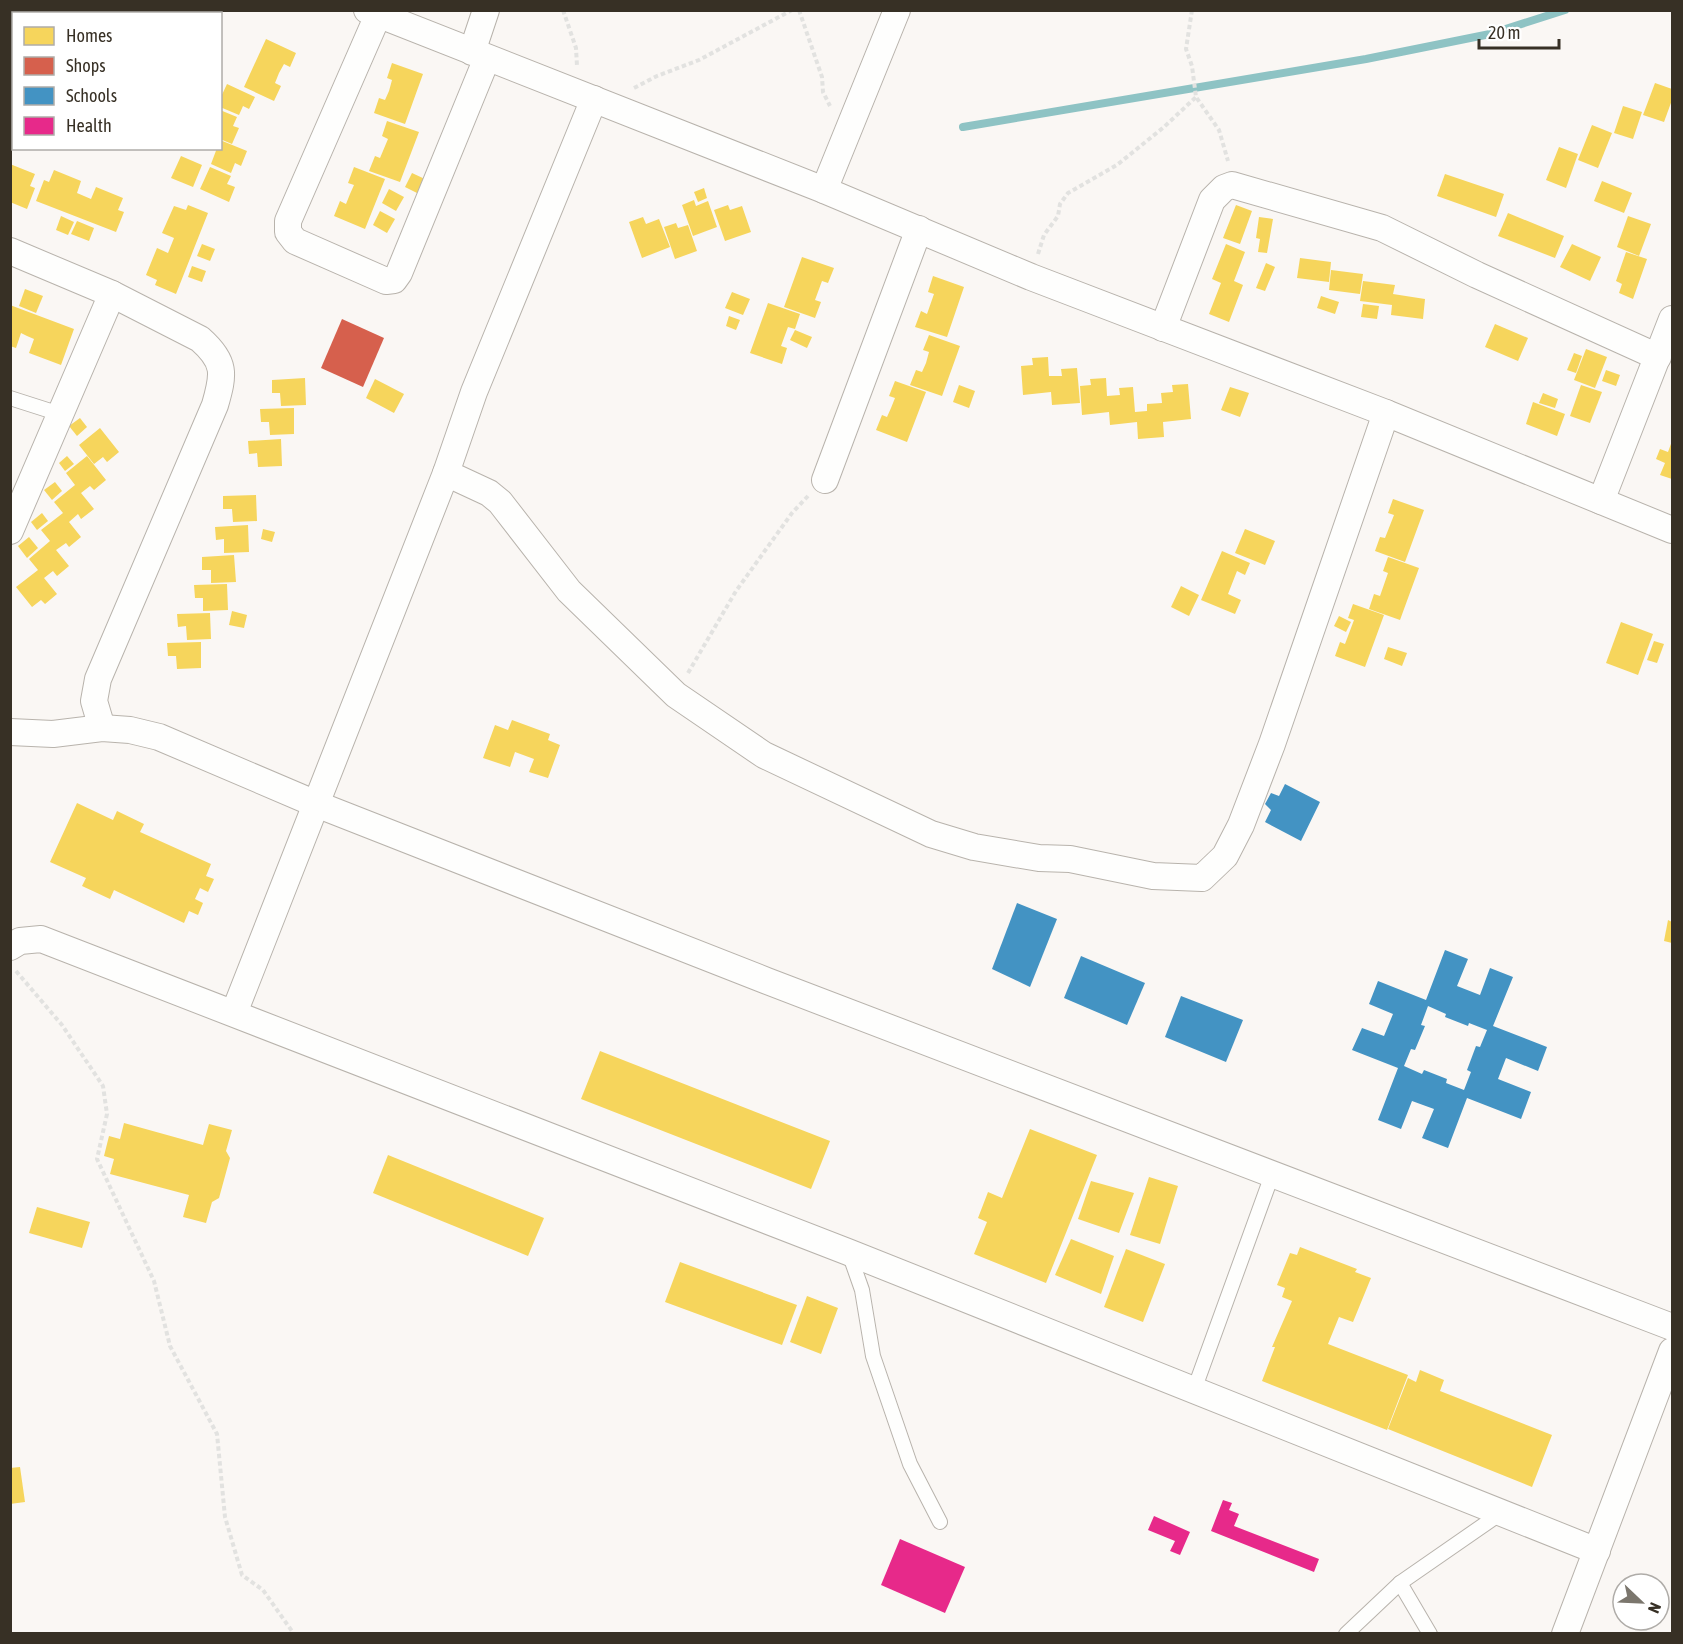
<svg xmlns="http://www.w3.org/2000/svg" width="1683" height="1644" font-family="'Asap Condensed',sans-serif">
<style>
.homes{fill:#f6d55c}
.shops{fill:#d6604d}
.schools{fill:#4393c3;fill-rule:evenodd}
.health{fill:#e7298a}
.lines{fill:none;stroke-linecap:round;stroke-linejoin:round}
.stream{stroke:#8ec3c4;stroke-width:8}
.service-casing{stroke:#b8b3ac;stroke-width:16}
.minor-casing{stroke:#b8b3ac;stroke-width:28}
.path{stroke:#e2e2e0;stroke-width:4;stroke-dasharray:4.5 3;stroke-linecap:butt}
.service{stroke:#fefefd;stroke-width:14}
.minor{stroke:#fefefd;stroke-width:26}
</style>
<rect width="100%" height="100%" fill="#faf7f4"/>
<g class="homes">
<path d="M79 10H128L131 14H82Z"/>
<path d="M266 39 296 53 290 67 284 64 279 73 275 83 281 86 274 101 244 87Z"/>
<path d="M392 63 423 74 405 124 374 113 379 98 385 100 389 91 392 80 387 78Z"/>
<path d="M1655 83 1672 89V100L1664 122 1643 115Z"/>
<path d="M227 84 255 97 249 109 243 106 239 115 220 107V99Z"/>
<path d="M1623 106 1642 112 1633 139 1614 133Z"/>
<path d="M220 110 237 117 233 126 239 128 232 144 220 139Z"/>
<path d="M387 121 419 132 400 182 369 171 375 156 380 158 388 139 382 136Z"/>
<path d="M1592 125 1612 133 1598 168 1578 160Z"/>
<path d="M220 140 247 151 241 166 235 163 231 173 211 164 217 148H220Z"/>
<path d="M1559 147 1578 154 1566 188 1546 180Z"/>
<path d="M181 156 202 165 193 187 171 178Z"/>
<path d="M10 164 35 174 30 186 35 188 27 209 10 202Z"/>
<path d="M210 167 231 176 227 184 235 187 229 202 200 189Z"/>
<path d="M354 167 385 179 365 229 334 216 340 201 346 204 350 194 354 185 348 183Z"/>
<path d="M54 170 81 181 77 193 91 199 96 187 123 198 118 210 124 212 116 232 36 201 44 180 49 182Z"/>
<path d="M412 173 427 180 419 194 405 187Z"/>
<path d="M1445 174 1504 194 1496 217 1437 196Z"/>
<path d="M1602 181 1632 193 1624 213 1594 201Z"/>
<path d="M704 188 707 198 698 202 694 192Z"/>
<path d="M389 189 404 197 396 211 382 203Z"/>
<path d="M694 200 696 206 708 201 717 227 693 236 682 205Z"/>
<path d="M188 205 208 213 176 294 155 285 157 280 146 275 157 248 168 253 174 238 162 233 174 206 186 210Z"/>
<path d="M728 205 730 210 742 206 751 232 725 241 714 210Z"/>
<path d="M1236 205 1252 211 1240 244 1223 238Z"/>
<path d="M380 211 395 219 387 233 373 225Z"/>
<path d="M1508 213 1564 236 1555 258 1498 236Z"/>
<path d="M61 216 74 222 68 235 56 230Z"/>
<path d="M1628 216 1651 224 1639 256 1617 247Z"/>
<path d="M643 217 646 224 659 219 670 247 642 258 629 222Z"/>
<path d="M1259 217 1273 219 1267 253 1258 252 1260 239 1256 238Z"/>
<path d="M77 221 94 228 89 241 71 234Z"/>
<path d="M676 223 678 228 688 225 697 251 675 259 664 227Z"/>
<path d="M202 244 215 249 210 261 197 256Z"/>
<path d="M1226 244 1245 252 1234 281 1243 285 1229 322 1209 314 1221 283 1212 279Z"/>
<path d="M1572 244 1601 257 1590 281 1560 267Z"/>
<path d="M1626 252 1647 259 1633 299 1619 293 1622 284 1616 281Z"/>
<path d="M802 257 834 268 828 283 822 281 815 300 821 302 815 318 784 307Z"/>
<path d="M1300 258 1331 262 1329 282 1297 278Z"/>
<path d="M1266 263 1275 267 1265 291 1256 288Z"/>
<path d="M192 266 206 271 202 282 188 277Z"/>
<path d="M1331 270 1363 274 1360 294 1329 290Z"/>
<path d="M933 276 964 287 947 337 915 327 921 311 927 314 934 294 928 292Z"/>
<path d="M1363 281 1395 285 1393 294 1425 299 1423 319 1391 315 1392 305 1360 301Z"/>
<path d="M25 289 43 296 36 313 19 306Z"/>
<path d="M732 292 750 299 743 315 725 308Z"/>
<path d="M1321 296 1339 302 1335 314 1317 308Z"/>
<path d="M768 303 800 314 795 329 788 327 781 346 787 348 782 364 750 353Z"/>
<path d="M1363 304 1379 306 1377 319 1361 317Z"/>
<path d="M10 305 74 329 61 365 29 353 34 339 27 336 21 333 16 348 10 346Z"/>
<path d="M729 316 740 320 736 330 726 326Z"/>
<path d="M1495 324 1528 338 1518 361 1485 347Z"/>
<path d="M795 330 812 337 807 348 790 340Z"/>
<path d="M929 335 960 346 942 396 910 385 916 370 922 372 926 363 929 352 923 350Z"/>
<path d="M1586 349 1607 357 1595 388 1574 380Z"/>
<path d="M1574 353 1582 356 1576 373 1567 370Z"/>
<path d="M1048 357 1049 376H1062L1061 369 1077 368 1080 403 1052 405 1051 392 1023 395 1021 366 1033 365 1032 358Z"/>
<path d="M1606 370 1620 375 1616 386 1602 381Z"/>
<path d="M305 378 306 405 281 406 280 393H272V380Z"/>
<path d="M1106 378 1107 396 1120 395 1119 388 1133 387 1135 412 1147 411V404L1162 403 1161 393 1173 392 1172 385 1188 384 1191 419 1163 422 1164 437 1138 439 1137 422 1110 425 1109 412 1082 415 1080 386 1091 385 1090 379Z"/>
<path d="M375 379 404 394 394 413 366 398Z"/>
<path d="M895 381 926 392 907 442 876 430 882 415 887 417 891 408 895 398 889 396Z"/>
<path d="M959 385 975 391 969 408 953 402Z"/>
<path d="M1581 385 1602 392 1590 423 1570 416Z"/>
<path d="M1230 387 1249 393 1240 417 1221 410Z"/>
<path d="M1543 393 1558 399 1555 408 1539 403Z"/>
<path d="M1533 402 1565 414 1557 436 1526 424Z"/>
<path d="M294 408V434L270 435 269 422H261L260 409Z"/>
<path d="M80 418 87 427 77 436 69 426Z"/>
<path d="M100 428 119 452 107 462 103 457 94 464 79 445Z"/>
<path d="M281 439 282 466 258 467 257 453 249 454 248 441Z"/>
<path d="M1672 441V479L1660 475 1665 463 1656 459 1660 449 1668 452Z"/>
<path d="M67 456 74 464 65 471 59 463Z"/>
<path d="M87 456 106 480 94 490 90 486 81 493 94 509 81 519 78 514 69 522 81 537 69 547 66 543 56 550 69 566 57 576 53 571 44 578 57 594 45 604 41 600 32 607 16 587 38 570 29 559 50 541 41 530 63 513 54 502 75 485 66 473Z"/>
<path d="M55 482 62 491 52 500 44 490Z"/>
<path d="M256 495 257 521 233 522 232 509H223V496Z"/>
<path d="M1393 499 1424 510 1405 562 1375 551 1380 537 1385 538 1394 515 1388 513Z"/>
<path d="M42 513 48 521 37 530 31 522Z"/>
<path d="M248 525 249 552 224 553V539L216 540 215 527Z"/>
<path d="M263 529 275 532 272 542 261 539Z"/>
<path d="M1245 529 1275 541 1265 565 1235 553Z"/>
<path d="M29 537 38 548 27 558 18 546Z"/>
<path d="M1222 551 1250 563 1245 575 1237 571 1228 594 1241 600 1235 614 1201 600Z"/>
<path d="M234 555 236 582 211 583V570H202V557Z"/>
<path d="M1388 557 1419 568 1400 620 1369 609 1374 594 1380 596 1388 573 1383 571Z"/>
<path d="M227 584 228 610 203 611V598H195L194 585Z"/>
<path d="M1181 586 1199 595 1189 616 1171 607Z"/>
<path d="M1353 604 1384 615 1365 667 1335 656 1340 642 1345 644 1354 620 1348 618Z"/>
<path d="M232 611 247 615 244 628 229 625Z"/>
<path d="M210 613 211 639 187 640 186 626 178 627 177 614Z"/>
<path d="M1339 616 1351 622 1346 632 1334 626Z"/>
<path d="M1621 622 1653 634 1638 675 1606 663Z"/>
<path d="M1654 641 1664 644 1657 663 1647 660Z"/>
<path d="M201 642V668L177 669 176 656H168L167 643Z"/>
<path d="M1388 647 1407 653 1402 666 1384 659Z"/>
<path d="M512 720 550 734 548 740 560 745 548 778 529 772 534 759 515 752 510 767 483 758 495 725 508 730Z"/>
<path d="M77 803 113 820 117 811 144 824 140 832 211 864 206 876 214 879 208 892 200 888 195 899 203 903 198 915 189 911 184 923 114 890 110 899 82 886 86 878 50 862Z"/>
<path d="M1668 920 1672 922V943L1664 941Z"/>
<path d="M600 1051 830 1141 811 1189 581 1099Z"/>
<path d="M124 1123 203 1145 209 1124 232 1130 226 1151 230 1158 219 1198 212 1202 206 1223 183 1217 189 1195 110 1174 114 1159 104 1156 109 1136 120 1139Z"/>
<path d="M1030 1129 1097 1155 1046 1283 974 1254 987 1222 978 1218 988 1192 1002 1198Z"/>
<path d="M388 1155 544 1218 528 1256 373 1193Z"/>
<path d="M1149 1177 1178 1186 1160 1244 1130 1235Z"/>
<path d="M1091 1181 1134 1193 1119 1233 1078 1219Z"/>
<path d="M37 1207 90 1222 82 1248 29 1233Z"/>
<path d="M1071 1239 1114 1256 1101 1294 1055 1275Z"/>
<path d="M1300 1247 1357 1269 1355 1272 1371 1278 1353 1322 1339 1317 1328 1344 1408 1375 1387 1430 1262 1381 1275 1347H1272L1292 1301 1282 1297 1285 1288 1277 1285 1290 1253 1297 1255Z"/>
<path d="M1126 1249 1165 1264 1143 1322 1104 1307Z"/>
<path d="M680 1262 797 1305 782 1345 665 1302Z"/>
<path d="M807 1296 838 1308 821 1354 790 1342Z"/>
<path d="M1420 1370 1444 1380 1440 1391 1552 1435 1532 1487 1388 1429 1408 1378 1416 1382Z"/>
<path d="M20 1467 25 1502 10 1504V1468Z"/>
</g>
<path class="shops" d="M342 319 384 338 363 387 321 368Z"/>
<g class="schools">
<path d="M1285 784 1320 802 1301 841 1265 822 1271 810 1265 804 1271 793 1279 796Z"/>
<path d="M1017 903 1057 919 1030 987 992 969Z"/>
<path d="M1445 950 1468 959 1457 986 1480 995 1490 968 1513 977 1493 1026 1547 1047 1538 1071 1506 1058 1498 1079 1531 1092 1521 1119 1467 1098 1448 1148 1422 1138 1434 1109 1412 1101 1401 1129 1378 1120 1398 1068 1352 1050 1362 1028 1384 1036 1393 1014 1369 1004 1378 981 1426 1000ZM1428 1006 1446 1014 1445 1017 1468 1026 1469 1023 1487 1030 1480 1047 1476 1046 1467 1070 1471 1072 1464 1090 1446 1083 1447 1079 1424 1070 1422 1074 1404 1066 1411 1049 1415 1050 1425 1026 1421 1025Z"/>
<path d="M1081 956 1145 983 1127 1025 1064 998Z"/>
<path d="M1181 996 1243 1020 1226 1062 1165 1037Z"/>
</g>
<g class="health">
<path d="M1223 1500 1232 1503 1229 1510 1239 1514 1234 1526 1319 1559 1314 1572 1211 1531Z"/>
<path d="M1154 1516 1190 1532 1180 1555 1170 1551 1175 1541 1148 1530Z"/>
<path d="M900 1539 965 1567 945 1613 881 1585Z"/>
</g>
<g class="lines">
<path class="stream" d="M963 127 1366 59 1490 34 1565 10"/>
<defs>
<g id="service">
<path d="M10 398 60 414"/>
<path d="M849 1253 862 1290 873 1356 910 1464 940 1522"/>
<path d="M1194 1390 1272 1175"/>
<path d="M1400 1583 1430 1634"/>
<path d="M1346 1634 1400 1583 1501 1513"/>
</g>
<g id="minor">
<path d="M367 10 824 190 1031 277 1386 413 1672 530"/>
<path d="M378 15 288 221V232L295 241 386 281 394 280 399 273 487 58"/>
<path d="M472 52 486 10"/>
<path d="M824 190 897 10"/>
<path d="M10 251 112 294 200 339C226 362 224 374 215 405L98 679 94 701 102 728"/>
<path d="M1163 328 1212 200 1224 188 1232 185 1382 228 1477 275 1658 357"/>
<path d="M446 473 489 493 500 502 569 591 676 695 764 755 931 834 974 847 1039 858 1070 859 1153 876 1202 878 1225 856 1241 825 1272 744 1386 413"/>
<path d="M825 480 919 229"/>
<path d="M1601 501 1672 319"/>
<path d="M10 531 112 294"/>
<path d="M10 732 53 734 102 728 130 730 159 737 316 804 767 981 1672 1327"/>
<path d="M10 947 20 941 41 939 848 1252 1597 1551"/>
<path d="M234 1013 446 473 474 392 594 99"/>
<path d="M1565 1634 1672 1351"/>
</g>
</defs>
<use href="#service" class="service-casing"/>
<use href="#minor" class="minor-casing"/>
<g class="path">
<path d="M563 10 576 48 577 66"/>
<path d="M799 10 822 77 823 92 830 106"/>
<path d="M1192 10 1186 49 1192 66 1196 97 1219 130 1228 161"/>
<path d="M634 88 657 76 699 60 792 10"/>
<path d="M1038 254 1044 235 1058 216 1060 204 1068 193 1117 165 1164 127 1196 97"/>
<path d="M688 673 736 591 792 513 808 496"/>
<path d="M16 971 62 1025 103 1086 107 1114 97 1159 154 1281 170 1346 217 1434 225 1517 242 1575 263 1590 294 1634"/>
</g>
<use href="#service" class="service"/>
<use href="#minor" class="minor"/>
</g>
<rect width="1683" height="1644" fill="none" stroke="#373025" stroke-width="24"/>
<rect x="12" y="12" width="210" height="138" fill="#ffffff" stroke="#afaca8" stroke-width="1.5"/>
<rect x="24" y="27" width="30" height="18" fill="#f6d55c" stroke="#afaca8" stroke-width="1.5"/>
<text x="66" y="42" font-size="18" fill="#373025">Homes</text>
<rect x="24" y="57" width="30" height="18" fill="#d6604d" stroke="#afaca8" stroke-width="1.5"/>
<text x="66" y="72" font-size="18" fill="#373025">Shops</text>
<rect x="24" y="87" width="30" height="18" fill="#4393c3" stroke="#afaca8" stroke-width="1.5"/>
<text x="66" y="102" font-size="18" fill="#373025">Schools</text>
<rect x="24" y="117" width="30" height="18" fill="#e7298a" stroke="#afaca8" stroke-width="1.5"/>
<text x="66" y="132" font-size="18" fill="#373025">Health</text>
<g transform="translate(1641 1602) rotate(113)"><circle r="28" fill="#ffffff" stroke="#afaca8" stroke-width="1.5"/>
<path d="M0-4.5L10 22L0 15L-10 22Z" fill="#7b766d"/>
<text y="-9" font-size="16" font-weight="bold" text-anchor="middle" fill="#373025">N</text>
</g>
<path d="M1479 39v9h80v-9" fill="none" stroke="#373025" stroke-width="3"/>
<text x="1488" y="39" font-size="18" fill="#373025" stroke="#ffffff" stroke-width="4.5" paint-order="stroke">20 m</text>
</svg>
